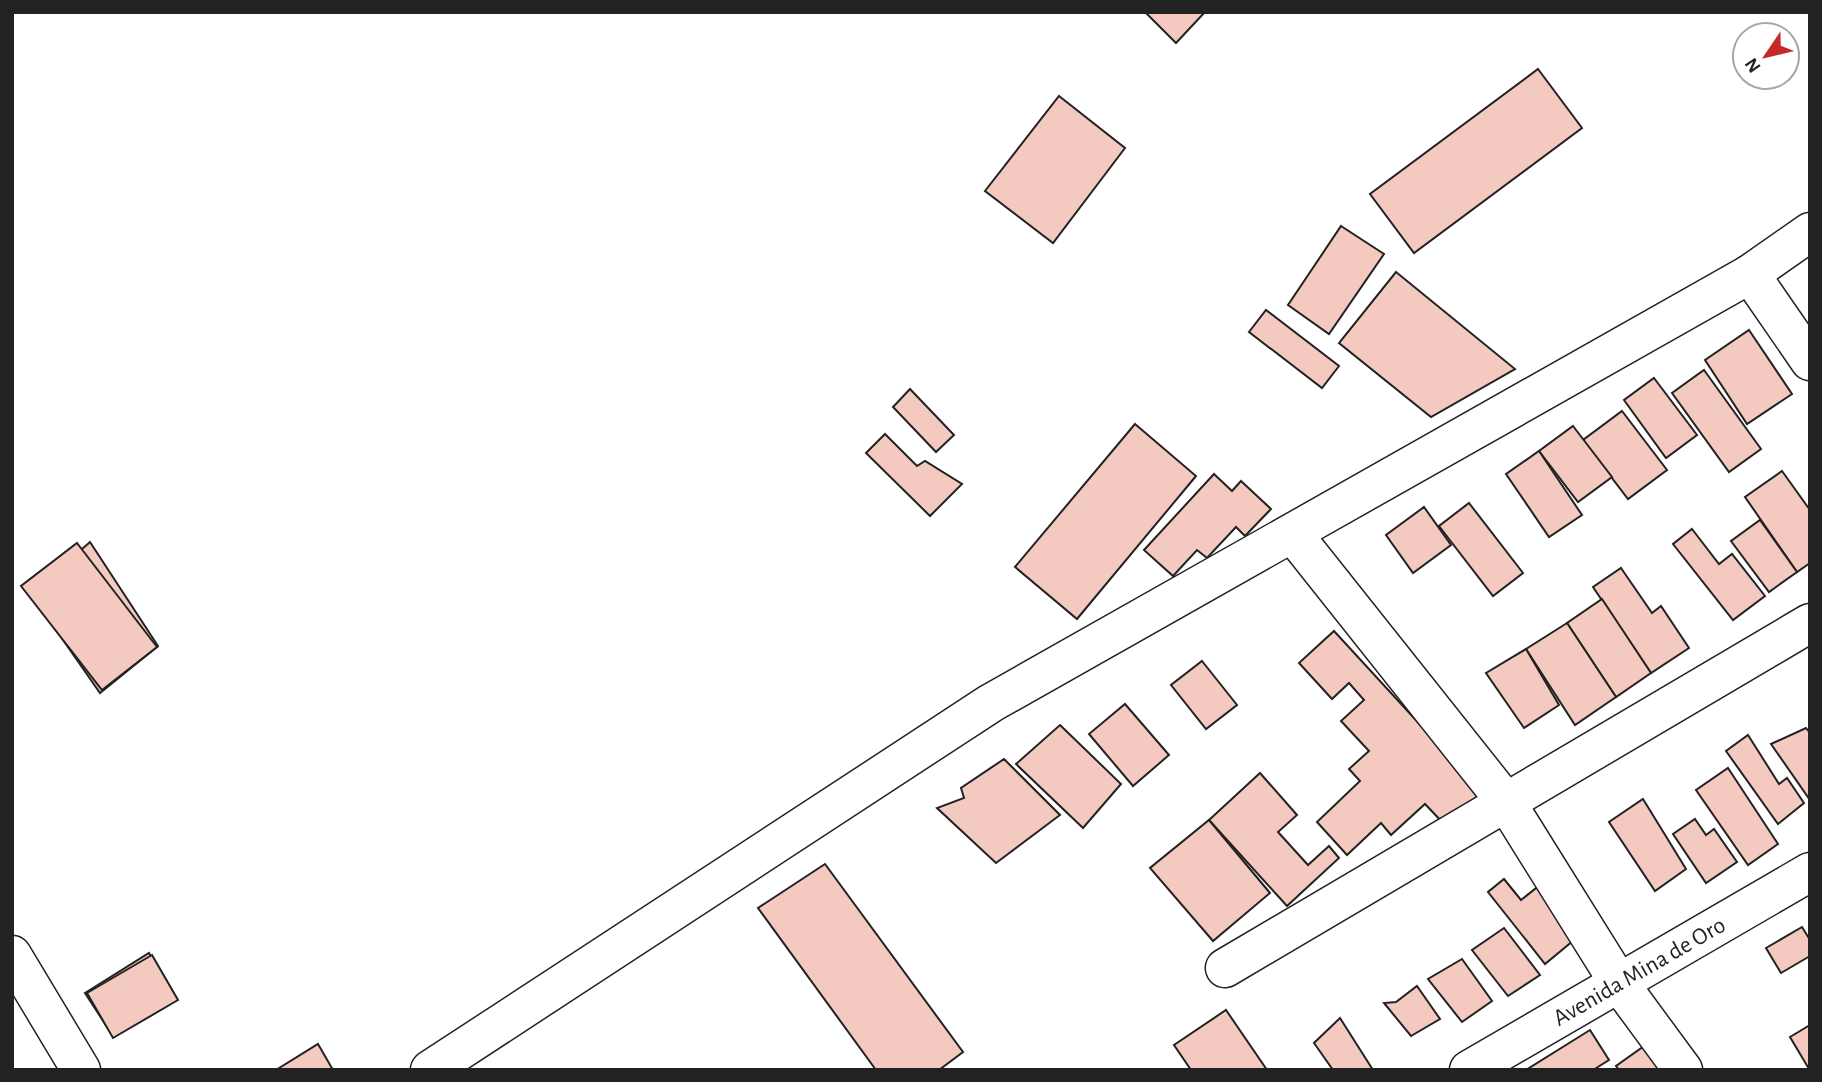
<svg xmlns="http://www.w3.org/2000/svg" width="1822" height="1082" font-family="'Alegreya Sans',sans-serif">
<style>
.building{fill:#f3c9c0;stroke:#222;stroke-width:2}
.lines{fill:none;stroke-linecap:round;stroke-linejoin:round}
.minor-casing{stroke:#222;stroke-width:41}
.minor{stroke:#fff;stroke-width:38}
.labels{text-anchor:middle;stroke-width:5;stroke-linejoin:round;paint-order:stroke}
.street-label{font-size:24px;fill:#222;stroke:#fff}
</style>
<rect width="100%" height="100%" fill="#fff"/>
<g class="building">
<path d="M1145 12H1205L1176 43Z"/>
<path d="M1538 69 1582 128 1414 253 1370 194Z"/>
<path d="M1059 96 1125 148 1053 243 985 191Z"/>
<path d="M1341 226 1384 254 1329 334 1288 305Z"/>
<path d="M1396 272 1515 369 1431 417 1339 343Z"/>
<path d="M1266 310 1339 366 1322 388 1249 332Z"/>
<path d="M1749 330 1792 394 1747 424 1705 360Z"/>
<path d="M1704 370 1761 449 1729 472 1672 393Z"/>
<path d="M1654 378 1697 435 1666 458 1624 400Z"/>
<path d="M910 389 954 435 936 452 893 407Z"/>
<path d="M1622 411 1667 470 1628 499 1583 440Z"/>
<path d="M1135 424 1196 476 1077 619 1015 567Z"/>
<path d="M1573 426 1612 477 1578 502 1539 451Z"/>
<path d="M885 434 917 466 925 461 962 484 930 516 866 453Z"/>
<path d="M1539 451 1582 515 1549 537 1506 474Z"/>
<path d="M1782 471 1810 510V563L1797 572 1745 497Z"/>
<path d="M1214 474 1232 491 1241 481 1271 509 1245 536 1236 527 1207 558 1197 550 1173 576 1144 550Z"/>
<path d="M1469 503 1523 573 1493 596 1439 526Z"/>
<path d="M1424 507 1451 545 1413 573 1386 535Z"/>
<path d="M1760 520 1797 572 1769 592 1731 541Z"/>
<path d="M1692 529 1719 564 1732 554 1765 596 1733 620 1673 544Z"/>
<path d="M90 542 158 646 100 693 31 594Z"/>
<path d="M77 543 157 647 102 690 21 586Z"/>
<path d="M1621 568 1652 613 1661 606 1689 648 1651 673 1593 587Z"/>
<path d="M1602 599 1651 673 1616 697 1567 623Z"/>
<path d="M1567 623 1616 697 1575 725 1526 649Z"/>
<path d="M1334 631 1482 792 1445 825 1425 804 1391 835 1381 823 1347 855 1317 822 1360 781 1349 769 1369 751 1341 721 1364 700 1349 683 1332 699 1299 663Z"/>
<path d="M1526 649 1559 705 1524 728 1486 673Z"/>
<path d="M1202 661 1237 705 1206 729 1171 685Z"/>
<path d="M1125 704 1169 755 1133 786 1089 734Z"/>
<path d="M1060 725 1121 784 1083 828 1016 764Z"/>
<path d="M1806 728 1810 733V800L1771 744Z"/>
<path d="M1748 735 1779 784 1787 778 1804 803 1778 824 1726 751Z"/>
<path d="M1004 759 1060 815 996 863 937 808 964 798 961 788Z"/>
<path d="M1728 768 1778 844 1748 865 1696 790Z"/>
<path d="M1260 773 1297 815 1278 832 1308 865 1329 846 1339 858 1287 906 1209 820Z"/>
<path d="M1643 799 1686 869 1655 891 1609 822Z"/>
<path d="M1695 819 1706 835 1714 829 1737 862 1706 883 1673 834Z"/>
<path d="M1209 820 1270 893 1213 941 1150 868Z"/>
<path d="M825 864 963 1052 939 1070H876L758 908Z"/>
<path d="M1504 879 1521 900 1540 885 1580 935 1545 964 1488 892Z"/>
<path d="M1802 927 1810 940V956L1781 973 1766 948Z"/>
<path d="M1504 928 1540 975 1508 996 1472 950Z"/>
<path d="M149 953 174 996 111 1033 85 993Z"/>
<path d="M152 955 178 1000 113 1038 87 993Z"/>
<path d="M1462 959 1492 1001 1462 1022 1428 979Z"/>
<path d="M1417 986 1440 1019 1411 1036 1384 1003 1396 1002Z"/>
<path d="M1226 1010 1267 1070H1191L1174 1045Z"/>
<path d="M1340 1018 1373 1070H1333L1314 1043Z"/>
<path d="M1810 1025V1068L1809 1069 1790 1037Z"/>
<path d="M1590 1030 1609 1060 1593 1070H1526Z"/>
<path d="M318 1044 333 1070H276Z"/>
<path d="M1647 1044 1665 1070H1619L1616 1066Z"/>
</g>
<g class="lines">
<defs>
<g id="minor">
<path d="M1750 274 1810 361"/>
<path d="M1293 534 1506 802 1619 983 1683 1070"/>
<path d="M12 955 81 1070"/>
<path d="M1225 968 1810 623"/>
<path d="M430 1070 991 703 1750 274 1810 232"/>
<path d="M1469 1070 1810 872"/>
</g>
</defs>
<use href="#minor" class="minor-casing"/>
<use href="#minor" class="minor"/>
</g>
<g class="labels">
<g class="street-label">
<text transform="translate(1639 971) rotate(-30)" y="8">Avenida Mina de Oro</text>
</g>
</g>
<rect width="1822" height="1082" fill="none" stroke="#222222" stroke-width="28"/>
<g transform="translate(1766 56) rotate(235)"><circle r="33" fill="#ffffff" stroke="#a7a7a7" stroke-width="2"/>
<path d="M0-5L12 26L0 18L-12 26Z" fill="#c62828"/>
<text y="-10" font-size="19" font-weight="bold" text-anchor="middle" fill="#222222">N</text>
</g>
</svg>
